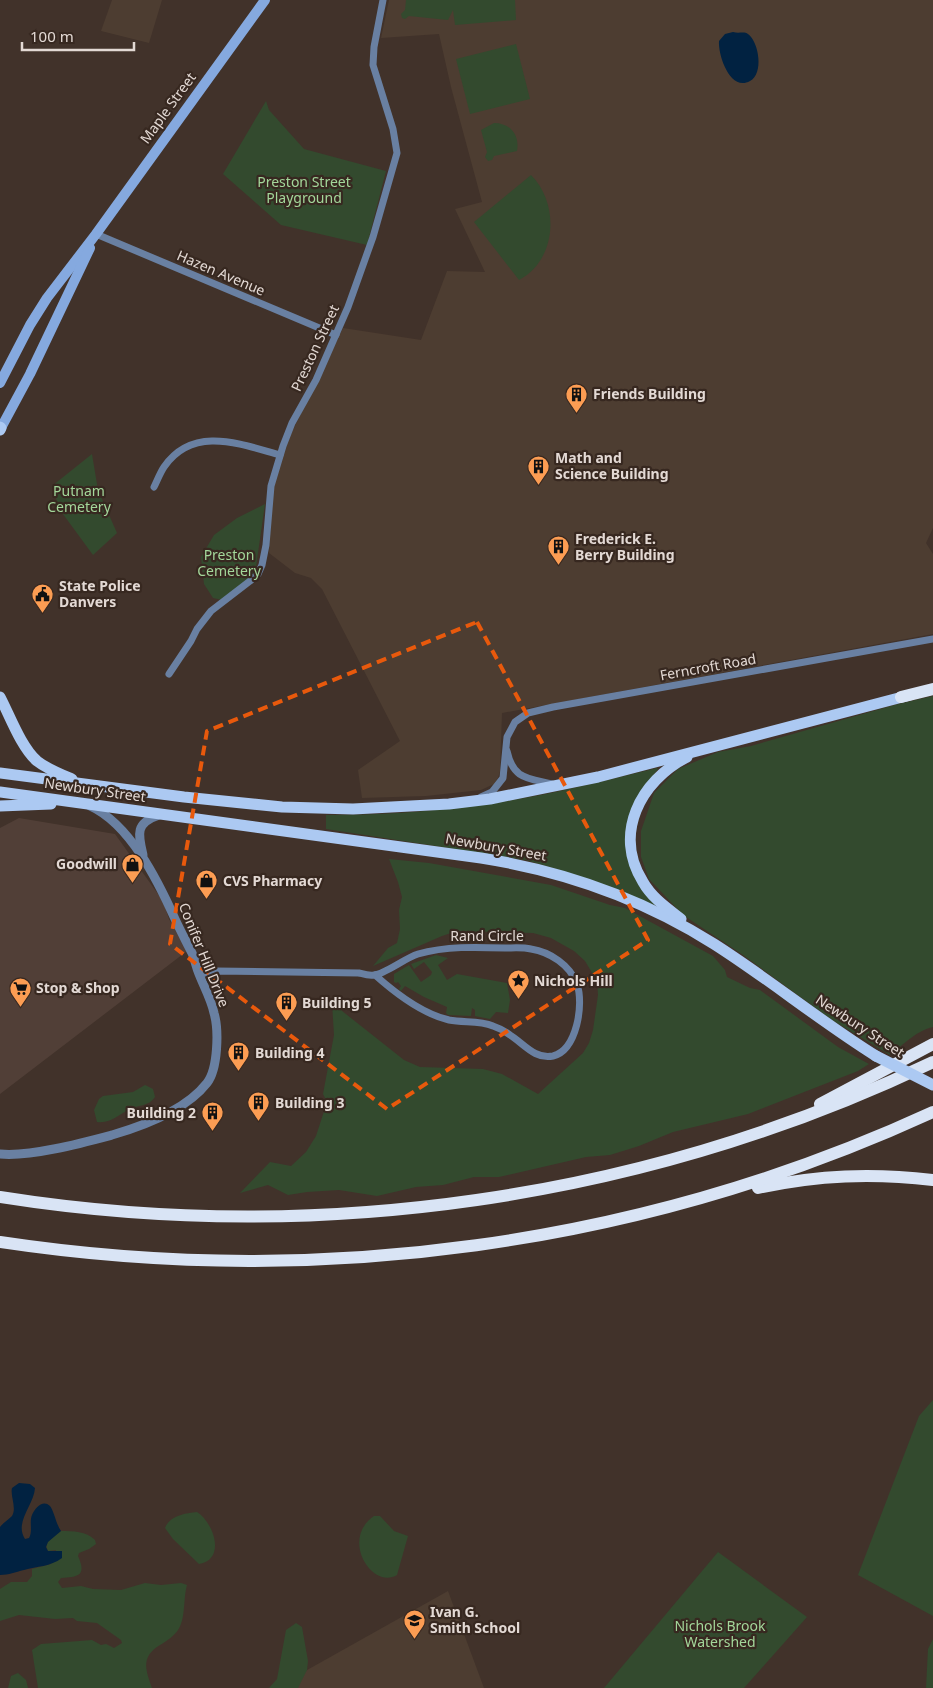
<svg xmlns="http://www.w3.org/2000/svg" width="933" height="1688" font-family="'Noto Sans',sans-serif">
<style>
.commercial{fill:#513f37}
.education{fill:#4d3d31}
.green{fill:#334a2e}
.water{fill:#012241}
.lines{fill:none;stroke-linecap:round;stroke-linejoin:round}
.minor{stroke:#6980a2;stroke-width:7}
.tertiary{stroke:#6980a2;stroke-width:9}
.secondary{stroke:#85a9df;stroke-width:10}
.primary{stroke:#acc9f2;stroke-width:11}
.motorway{stroke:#d9e4f5;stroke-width:12}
.primary-bridge{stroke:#acc9f2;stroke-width:11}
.marked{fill:none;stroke:#e8590c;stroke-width:4;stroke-dasharray:10 6;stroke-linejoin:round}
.labels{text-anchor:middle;stroke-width:4.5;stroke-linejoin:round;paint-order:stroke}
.street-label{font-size:14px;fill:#e3d9d4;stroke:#372820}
.park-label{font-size:14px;fill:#a3d79a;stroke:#372820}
.poi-label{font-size:14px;font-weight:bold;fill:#e3d9d4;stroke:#372820;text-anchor:start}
</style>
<rect width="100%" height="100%" fill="#41322a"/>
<path class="commercial" d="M19 818 115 834 163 901 169 919 187 951 0 1094V828Z"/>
<g class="education">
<path d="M112 0H162L149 43 101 31Z"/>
<path d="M389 0H933V528L926 543 933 554V634L502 713 500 771 498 778 494 784 481 790 426 796 362 798 358 770 400 741 322 589 311 578 295 573 269 553 272 494 279 464 291 434 343 328 421 340 447 271 485 272 455 209 482 202 451 87 439 34 381 38Z"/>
<path d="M448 1591 484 1688H275Z"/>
</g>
<g class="green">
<path d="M406 0H515L516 20 455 25 453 10 448 20 409 16 405 19 402 18 401 14 405 10Z"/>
<path d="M516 44 530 99 470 114 456 59Z"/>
<path d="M266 101 269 110 304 149 386 171 367 245 281 225 223 174Z"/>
<path d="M494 123C510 123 520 135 517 151L494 156 492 160 488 161 485 157 487 152 481 130Z"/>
<path d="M531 175C560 204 557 260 519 280L474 222Z"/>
<path d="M92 454 98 490 117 533 93 555 60 510 52 486Z"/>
<path d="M265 504 254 581 222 600 213 598 204 584 201 557 214 535 237 518Z"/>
<path d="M933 696V1027C917 1030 902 1046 890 1055L832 1020 743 955 683 915 649 879 641 857V831L654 793 678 769 718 752 751 746 898 704Z"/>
<path d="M657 768 658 769 639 794 627 834 656 906 592 880 526 860 326 829V815C377 815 428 812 478 805 539 798 598 782 657 768Z"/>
<path d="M389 859 429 863 551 885 610 905 625 908 713 956 725 970 727 977 750 988 760 990 838 1047 869 1064 858 1071 748 1114 673 1132 639 1146 610 1155 586 1157 499 1177H474L443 1185 416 1187 377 1196 339 1190 307 1192 288 1195 268 1185 240 1193 270 1162 291 1166 306 1152 316 1136 327 1102 323 1094 334 1035 332 1003 404 1060 420 1067 483 1069 502 1074 538 1094 583 1053 589 1043 593 1030 598 995 597 981 585 961 574 951 551 938 533 933 457 931 442 936 373 966 388 948 397 943 400 929 399 910 402 897 398 882Z"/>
<path d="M436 955 448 958 438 965 447 980 457 974 507 983 510 1000 508 1013 496 1012 490 1019 475 1016V1010L472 1008 471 1016 448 1015 446 1013 447 1007 424 997 405 986 401 991 399 989 401 986 398 982 396 983 394 982V974L409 965 421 982 431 975 432 972 424 962 414 969 411 964Z"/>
<path d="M145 1085 153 1089 155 1097C148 1107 140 1104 130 1109 119 1114 111 1124 97 1122L94 1110 99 1099 103 1096 133 1092Z"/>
<path d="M933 1400V1616L858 1575 919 1416Z"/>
<path d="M197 1512C213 1522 227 1559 199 1564L173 1539 165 1528C169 1516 186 1513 197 1512Z"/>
<path d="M374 1516H380L394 1531 408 1536 397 1575C372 1590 340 1539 374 1516Z"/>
<path d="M61 1531C73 1531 86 1531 95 1540L96 1544 89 1549 79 1553 78 1556C87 1576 78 1577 61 1578L58 1582 62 1588 81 1586 93 1589 121 1590 145 1583 161 1585 181 1583 187 1585C183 1599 186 1618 178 1630 174 1636 167 1641 160 1645 140 1657 146 1670 152 1688H38L32 1650 41 1644 92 1640 101 1645 106 1644 114 1648 122 1643 121 1640 97 1623 77 1621 73 1618 55 1619 19 1615 0 1621V1589L11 1582H27L32 1576V1569L51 1564 56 1550 48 1551C43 1541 54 1537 61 1531Z"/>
<path d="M718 1552 807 1617 744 1688H604Z"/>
<path d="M296 1623 302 1627 308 1661 307 1670 298 1688H269L277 1679 286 1630Z"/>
<path d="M933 1639V1688H926L928 1649Z"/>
<path d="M18 1673 26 1680 28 1688H8L11 1676Z"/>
</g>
<g class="water">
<path d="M733 32C739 34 744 31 748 34 759 42 764 74 750 81 730 92 718 55 719 41L725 34Z"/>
<path d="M19 1483 30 1484 35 1488C34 1505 14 1522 25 1539L29 1538C33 1531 29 1522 32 1515 35 1508 43 1499 50 1506 54 1511 56 1524 61 1531L48 1542 46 1547 48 1551H62V1558C50 1567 37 1566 24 1570 15 1572 9 1575 0 1575V1527C3 1523 9 1519 12 1516 17 1508 10 1496 12 1488Z"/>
</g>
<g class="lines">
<g class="minor">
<path d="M96 234 336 335"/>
<path d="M154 487C157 481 160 473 164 467 193 425 240 444 280 455"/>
<path d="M169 674 191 641 197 629 211 611 250 581 258 574 262 565 266 545 271 486 283 446 292 423 316 380 348 307 373 237 397 153 393 129 373 65 374 47 383 0"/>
<path d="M507 751C513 779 527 778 552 784"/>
<path d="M481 797 492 792 503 778 507 737 515 722 528 713 553 707 933 639"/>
<path d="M199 974 216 971 359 973C363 974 369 976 374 975 385 974 405 958 418 954 446 946 476 947 505 948 513 948 522 947 531 949 550 952 570 965 577 984 584 1004 577 1050 553 1056 535 1060 523 1043 510 1035 505 1031 499 1028 493 1026 479 1020 464 1023 449 1020 423 1014 394 992 375 975"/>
</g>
<g class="tertiary">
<path d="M143 855C138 834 135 823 159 815"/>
<path d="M0 1154C30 1157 82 1143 112 1135 143 1126 186 1110 207 1083 218 1069 219 1030 214 1013 211 999 204 987 199 974 196 967 195 960 192 953 186 941 180 930 175 919 158 881 130 824 90 806"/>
</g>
<g class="secondary">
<path d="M0 383 30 325 47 298 96 234 265 0"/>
<path d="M1 428 30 374 90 248"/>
</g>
<g class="primary">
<path d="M0 427 1 428 0 430"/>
<path d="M0 697C10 716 21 747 37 761 47 769 60 774 72 779"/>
<path d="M0 773 184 797 282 807 353 809 449 804 490 799 598 777 910 695"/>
<path d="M0 792 481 858C563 871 643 899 714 944 769 979 820 1021 876 1056"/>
<path d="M0 806 51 804"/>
<path d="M681 919C667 908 652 898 643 882 613 834 640 781 687 757"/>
</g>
<g class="motorway">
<path d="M901 697 933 689"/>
<path d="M820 1104 933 1044"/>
<path d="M758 1188C818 1175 872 1173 933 1180"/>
<path d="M0 1197C316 1247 644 1200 933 1062"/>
<path d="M0 1242C317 1290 642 1246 933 1112"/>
</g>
<path class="primary-bridge" d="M876 1056 933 1085"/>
</g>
<path class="marked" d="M477 622 648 940 387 1109 170 944 207 731Z"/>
<defs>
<symbol id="building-pin" viewBox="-11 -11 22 30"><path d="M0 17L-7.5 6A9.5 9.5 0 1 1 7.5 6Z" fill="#fc9d53" stroke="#372820"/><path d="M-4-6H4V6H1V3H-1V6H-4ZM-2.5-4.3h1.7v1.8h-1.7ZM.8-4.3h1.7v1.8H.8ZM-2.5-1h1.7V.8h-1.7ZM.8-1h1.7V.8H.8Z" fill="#111"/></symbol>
<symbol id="civic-pin" viewBox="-11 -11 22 30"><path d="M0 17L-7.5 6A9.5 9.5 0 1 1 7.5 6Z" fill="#fc9d53" stroke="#372820"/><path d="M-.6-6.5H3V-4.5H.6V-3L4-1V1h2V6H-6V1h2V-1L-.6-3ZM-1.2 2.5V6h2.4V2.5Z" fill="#111"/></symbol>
<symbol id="shop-pin" viewBox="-11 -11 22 30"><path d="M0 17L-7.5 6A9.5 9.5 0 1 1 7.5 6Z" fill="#fc9d53" stroke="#372820"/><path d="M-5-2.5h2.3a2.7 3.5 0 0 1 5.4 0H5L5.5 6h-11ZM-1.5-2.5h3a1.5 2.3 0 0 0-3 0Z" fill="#111"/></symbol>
<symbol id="sight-pin" viewBox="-11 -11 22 30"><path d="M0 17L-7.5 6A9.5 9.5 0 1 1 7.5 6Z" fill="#fc9d53" stroke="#372820"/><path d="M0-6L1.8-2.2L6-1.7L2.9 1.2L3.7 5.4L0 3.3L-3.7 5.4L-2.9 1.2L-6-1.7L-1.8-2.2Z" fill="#111"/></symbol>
<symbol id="supermarket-pin" viewBox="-11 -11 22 30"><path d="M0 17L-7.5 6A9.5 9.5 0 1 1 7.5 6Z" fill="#fc9d53" stroke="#372820"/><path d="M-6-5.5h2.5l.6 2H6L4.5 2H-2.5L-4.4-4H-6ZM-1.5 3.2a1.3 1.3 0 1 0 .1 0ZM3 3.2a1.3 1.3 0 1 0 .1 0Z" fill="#111"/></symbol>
<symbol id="school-pin" viewBox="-11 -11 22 30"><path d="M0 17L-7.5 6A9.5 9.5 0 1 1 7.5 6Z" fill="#fc9d53" stroke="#372820"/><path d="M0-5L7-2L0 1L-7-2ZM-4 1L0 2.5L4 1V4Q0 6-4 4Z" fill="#111"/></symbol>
</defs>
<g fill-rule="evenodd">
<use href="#building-pin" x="564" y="382" width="25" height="34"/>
<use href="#building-pin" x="526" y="454" width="25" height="34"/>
<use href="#building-pin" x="546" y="534" width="25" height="34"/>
<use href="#civic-pin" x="30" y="582" width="25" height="34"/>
<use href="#shop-pin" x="120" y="852" width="25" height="34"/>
<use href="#shop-pin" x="194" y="868" width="25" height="34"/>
<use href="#sight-pin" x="506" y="968" width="25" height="34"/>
<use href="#supermarket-pin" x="8" y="976" width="25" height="34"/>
<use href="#building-pin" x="274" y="990" width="25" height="34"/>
<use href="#building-pin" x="226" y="1040" width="25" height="34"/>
<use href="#building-pin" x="246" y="1090" width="25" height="34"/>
<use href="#building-pin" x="200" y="1100" width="25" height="34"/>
<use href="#school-pin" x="402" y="1608" width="25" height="34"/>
</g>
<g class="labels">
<g class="street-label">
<text transform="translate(168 108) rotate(-54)" y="5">Maple Street</text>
<text transform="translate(221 273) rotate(23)" y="5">Hazen Avenue</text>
<text transform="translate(315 348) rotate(-65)" y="5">Preston Street</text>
<text transform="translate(708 667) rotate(-10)" y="5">Ferncroft Road</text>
<text transform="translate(95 790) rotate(8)" y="5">Newbury Street</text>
<text transform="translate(496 847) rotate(10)" y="5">Newbury Street</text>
<text x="487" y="941">Rand Circle</text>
<text transform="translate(204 955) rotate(68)" y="5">Conifer Hill Drive</text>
<text transform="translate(860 1026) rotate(33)" y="5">Newbury Street</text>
</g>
<g class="park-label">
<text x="304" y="187">Preston Street<tspan x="304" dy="16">Playground</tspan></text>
<text x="79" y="496">Putnam<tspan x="79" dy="16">Cemetery</tspan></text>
<text x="229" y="560">Preston<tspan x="229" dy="16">Cemetery</tspan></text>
<text x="720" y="1631">Nichols Brook<tspan x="720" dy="16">Watershed</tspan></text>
</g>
<g class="poi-label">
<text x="593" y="399">Friends Building</text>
<text x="555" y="463">Math and<tspan x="555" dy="16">Science Building</tspan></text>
<text x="575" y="544">Frederick E.<tspan x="575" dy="16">Berry Building</tspan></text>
<text x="59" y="591">State Police<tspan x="59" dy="16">Danvers</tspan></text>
<text x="117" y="869" text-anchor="end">Goodwill</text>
<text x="223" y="886">CVS Pharmacy</text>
<text x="534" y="986">Nichols Hill</text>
<text x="36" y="993">Stop &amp; Shop</text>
<text x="302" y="1008">Building 5</text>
<text x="255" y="1058">Building 4</text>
<text x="275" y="1108">Building 3</text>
<text x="196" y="1118" text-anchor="end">Building 2</text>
<text x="430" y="1617">Ivan G.<tspan x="430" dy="16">Smith School</tspan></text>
</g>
</g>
<path d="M22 42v8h112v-8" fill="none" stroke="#e3d9d4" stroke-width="2.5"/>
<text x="30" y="42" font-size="15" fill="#e3d9d4" stroke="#372820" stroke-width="4" paint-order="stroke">100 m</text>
</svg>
